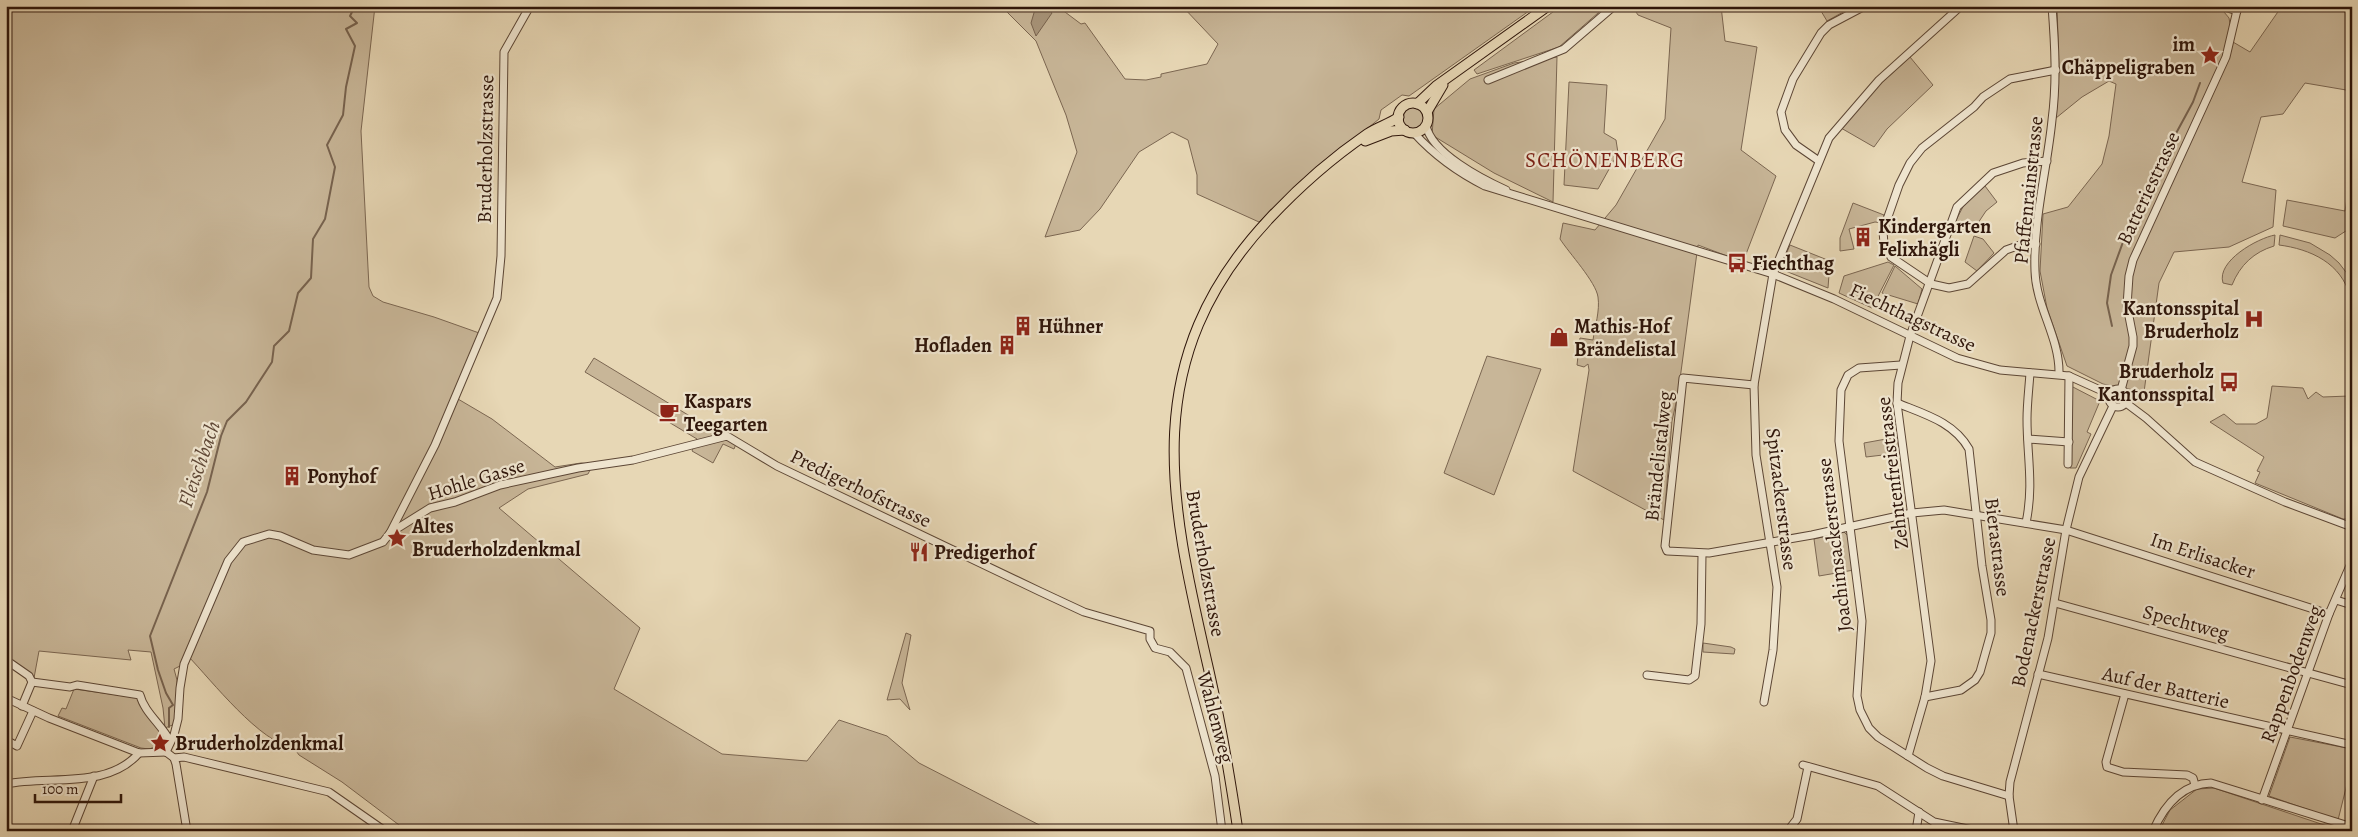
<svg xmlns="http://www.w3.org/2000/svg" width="2358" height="837" font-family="Alegreya,serif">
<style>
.green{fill:#c8b698;stroke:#7b6651}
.water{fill:#a8957b;stroke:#77624e}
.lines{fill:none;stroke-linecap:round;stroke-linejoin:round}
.stream{stroke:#77624e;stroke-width:2}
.minor-casing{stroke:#5c4635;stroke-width:9}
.major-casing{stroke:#2e150a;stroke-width:11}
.minor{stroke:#efe5cf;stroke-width:7}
.major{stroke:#e7d7b5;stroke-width:9}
.labels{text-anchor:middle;stroke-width:4.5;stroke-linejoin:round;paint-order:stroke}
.poi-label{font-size:20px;font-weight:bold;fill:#2e150a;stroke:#efe5cf;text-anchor:start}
.street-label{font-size:20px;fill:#2e150a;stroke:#efe5cf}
.neighbourhood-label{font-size:21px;letter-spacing:1px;fill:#7a1f14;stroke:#efe5cf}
.water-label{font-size:21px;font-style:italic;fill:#5f4837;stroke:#efe5cf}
</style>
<rect width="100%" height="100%" fill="#e7d7b5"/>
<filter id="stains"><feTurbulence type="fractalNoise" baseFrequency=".004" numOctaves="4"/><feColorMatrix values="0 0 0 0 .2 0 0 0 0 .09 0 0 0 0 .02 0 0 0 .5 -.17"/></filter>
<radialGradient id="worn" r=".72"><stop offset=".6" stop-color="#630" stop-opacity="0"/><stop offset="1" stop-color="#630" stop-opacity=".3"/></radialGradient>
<g class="green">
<path d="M6 6H375L361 131 369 287 373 296 383 302 434 317 482 334 458 399 492 419 555 467 581 463 593 464 588 474 528 489 499 508 640 628 614 689 722 754 807 761 839 720 887 736 919 763 1051 831H407L342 782 299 755 294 748C260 743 212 681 188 656L184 664 174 669 177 680 175 724 165 728 163 708 151 652 128 650 131 660 39 651 34 678 26 670 6 658Z"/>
<path d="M1001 6H1057L1081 24 1085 23 1125 79 1146 80 1161 77V74L1207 64 1218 44 1182 6H1536L1409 96 1402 95 1381 110 1379 119 1295 187 1259 222 1197 194V175L1188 140 1172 132 1139 152 1100 209 1080 230 1045 237 1077 152 1066 115 1036 41Z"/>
<path d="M1561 6H1606L1559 47 1477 74 1474 70Z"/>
<path d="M1632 6H1721L1725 41 1757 47 1741 150 1776 176 1743 262 1698 245 1678 394 1672 421 1664 520 1573 471 1589 370 1588 364 1584 367 1577 365 1580 338 1593 340C1595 326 1600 311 1598 297 1596 282 1569 253 1560 239L1563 223 1595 230 1616 205 1665 119 1671 28 1638 15Z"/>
<path d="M1818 6H1854L1827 21Z"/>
<path d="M2057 6H2219L2229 18 2233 42 2250 52 2282 6H2352V91L2305 83 2283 114 2261 117 2242 182 2276 190 2273 227 2229 247 2174 252 2159 283 2144 392 2103 384 2067 366 2047 308 2040 271 2043 214 2068 207 2102 164 2109 136 2116 84 2109 81 2082 97 2056 118 2059 70Z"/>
<path d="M1557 57 1553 202 1494 173 1432 135 1434 109 1470 79 1514 63Z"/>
<path d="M1910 57 1933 85 1887 129 1874 147 1841 128 1868 95Z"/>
<path d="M1569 82 1607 85 1604 133 1616 140 1618 153 1598 189 1564 185Z"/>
<circle cx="1414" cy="118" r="11"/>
<path d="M2352 165V227L2335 238 2283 226 2287 200 2345 211Z"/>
<path d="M1985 186 1997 202 1986 211 1972 232 1953 226 1966 201Z"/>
<path d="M1853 203 1884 215 1882 223 1875 222 1849 229 1854 249 1840 251V238Z"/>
<path d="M2275 235 2274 246C2254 252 2240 265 2232 285L2223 283C2216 261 2258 238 2275 235Z"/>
<path d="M2280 235 2310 243 2330 255 2339 263 2352 280V316C2350 311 2352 303 2350 297 2342 263 2310 249 2279 245Z"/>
<path d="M1974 236 1983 239 1994 253 1977 271 1965 262Z"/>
<path d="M1790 245 1830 261 1828 288 1783 270 1782 264Z"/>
<path d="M1888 262 1894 265 1872 308 1839 293 1844 276Z"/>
<path d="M1895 266 1922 289 1918 304 1882 293Z"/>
<path d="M1487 356 1541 369 1494 495 1444 473Z"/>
<path d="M594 358 736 444 734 449 723 444 713 463 692 451 697 439 585 372Z"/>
<path d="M2071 386 2100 401 2087 432 2091 434 2076 468H2070Z"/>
<path d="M2272 386 2303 388 2308 399 2316 392 2323 397 2349 396 2352 391 2351 519H2343L2255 483 2260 472 2257 471 2264 457 2210 422 2224 414 2236 424H2256L2267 418Z"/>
<path d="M1897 437 1900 453 1866 457 1864 443Z"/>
<path d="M1844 532 1848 536 1854 570 1819 576 1814 539Z"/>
<path d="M906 633 911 635 902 683 910 710 900 699 887 700Z"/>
<path d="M1703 643 1731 647 1735 649 1734 654 1703 652Z"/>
<path d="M74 689 139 698 167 743 149 749 141 748 58 716 62 708 66 709Z"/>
<path d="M2290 737 2352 749V764L2338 820 2269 796Z"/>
<path d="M2214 788 2336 829 2159 831 2170 810 2197 789Z"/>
</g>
<path class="water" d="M1036 6H1046L1052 13 1036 36 1031 23Z"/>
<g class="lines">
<g class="stream">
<path d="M2112 326 2107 303 2111 275 2135 209 2193 102 2200 83"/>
<path d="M169 727V708L173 705 166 693 158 670 150 636 207 492 221 436 227 421 246 402 272 362 274 346 289 331 298 293 311 278 313 239 325 219 335 167 327 145 343 115 346 87 355 46 346 29 357 23 350 16 355 6"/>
</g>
<defs>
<g id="minor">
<path d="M2052 6C2055 45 2057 82 2052 120 2047 170 2033 221 2035 271 2036 307 2060 338 2059 374"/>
<path d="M2222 6 2237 11"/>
<path d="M1717 7 1719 6"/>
<path d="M1488 80 1564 49 1614 6"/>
<path d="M1426 125C1431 153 1482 179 1506 190"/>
<path d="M1414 133C1435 156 1457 172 1485 186L1773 274 1834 299 1957 358 2000 370 2069 376 2109 394"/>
<path d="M1819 161 1796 145 1785 130 1781 112 1793 79 1821 33 1829 25 1865 6"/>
<path d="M2036 244 2020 245 2006 250 1968 284 1949 288 1931 284 1891 257 1884 244 1883 231 1899 185 1910 163 1922 148 1974 107 1983 97 2010 79 2056 70"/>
<path d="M1901 365 1859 368 1848 375 1841 390 1839 441 1862 621 1857 696 1860 710 1869 728 1878 737 1927 768 1943 776 2009 796"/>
<path d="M1754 385 1683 378 1665 546 1667 551 1709 553 1812 535 1912 513 1944 510 2066 530 2329 614"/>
<circle cx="2118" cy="398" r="9"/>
<path d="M2121 390 2133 346V337L2127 306 2129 276 2133 260 2226 57 2238 6"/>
<path d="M1897 403C1924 414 1954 422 1969 449L1982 566 1991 620V633L1980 672 1975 680 1961 690 1925 697"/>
<path d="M2126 403 2146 418 2195 462 2285 502 2352 527"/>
<path d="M2028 439 2069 442"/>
<path d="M2068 464 2069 376"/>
<path d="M2026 523C2034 484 2027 457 2027 419 2027 404 2029 388 2030 373"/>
<path d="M390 533 435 445 497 298 501 256 504 52 530 6"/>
<path d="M2336 600 2352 605"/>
<path d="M2055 603 2352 685"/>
<path d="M6 660 29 676 32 682 22 706"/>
<path d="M2038 674 2352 745"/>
<path d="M1647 675 1689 680 1695 676 1701 624 1702 554"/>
<path d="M32 682 70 687 77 685 140 695C144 712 162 725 170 741"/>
<path d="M2125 694 2106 762 2107 767 2123 772 2187 775 2193 778 2195 785"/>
<path d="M6 698 49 718 139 753 166 752"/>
<path d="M1764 702 1773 650 1777 587 1756 455 1754 385 1773 274 1829 138 1879 80 1961 6"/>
<path d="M6 740 17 746 33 711"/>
<path d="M166 752 174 735 178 719 180 688 184 664 228 561 243 542 269 534 280 536 313 550 349 555 383 542 390 533 430 508 455 502 500 485 578 468 633 460 727 436 777 466 1041 592 1084 612 1150 631V639L1155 648 1170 652 1186 668 1215 776 1222 831"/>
<path d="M166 752 174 758 176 764 187 831"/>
<path d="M1908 756 1925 697 1931 661 1897 403 1898 383 1910 336 1957 207 1993 173 2023 163 2047 161"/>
<path d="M174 758 184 757 329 792 385 831"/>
<path d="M1803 765 1878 786 1934 822 1977 831"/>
<path d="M6 784C49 775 107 790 139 753"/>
<path d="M2262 800 2329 614 2352 561"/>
<path d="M1790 828 1797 819 1808 767"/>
<path d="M72 831 94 776"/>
<path d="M1916 831 1919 812"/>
<path d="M2014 831 2009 796 2010 782 2048 638 2066 530 2079 477 2113 406"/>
<path d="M2153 831C2164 806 2182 784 2211 783L2352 827"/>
</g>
<g id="major">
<circle cx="1413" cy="118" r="15"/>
<path d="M1417 104 1436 86 1548 6"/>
<path d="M1427 112 1443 85"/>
<path d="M1365 141 1391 131 1405 130"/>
<path d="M1238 831C1230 777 1221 724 1209 671 1170 501 1136 361 1269 219 1298 188 1332 158 1367 134 1377 127 1389 124 1399 117"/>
</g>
</defs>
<use href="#minor" class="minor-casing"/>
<use href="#major" class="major-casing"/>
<use href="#minor" class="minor"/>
<use href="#major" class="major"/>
</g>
<defs>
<symbol id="sight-bare" viewBox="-9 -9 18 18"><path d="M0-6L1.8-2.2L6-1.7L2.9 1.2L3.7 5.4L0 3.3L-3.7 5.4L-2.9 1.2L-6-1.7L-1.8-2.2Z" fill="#8f2418" stroke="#efe5cf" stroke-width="2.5" paint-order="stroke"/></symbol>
<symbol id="building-bare" viewBox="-9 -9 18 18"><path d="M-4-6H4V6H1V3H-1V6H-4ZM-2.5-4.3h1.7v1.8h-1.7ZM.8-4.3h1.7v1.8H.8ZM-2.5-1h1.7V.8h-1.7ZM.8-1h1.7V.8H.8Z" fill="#8f2418" stroke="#efe5cf" stroke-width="2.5" paint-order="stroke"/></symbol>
<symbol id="bus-bare" viewBox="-9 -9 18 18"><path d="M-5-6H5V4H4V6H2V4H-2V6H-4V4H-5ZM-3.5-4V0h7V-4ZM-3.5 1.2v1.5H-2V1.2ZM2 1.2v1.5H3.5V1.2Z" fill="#8f2418" stroke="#efe5cf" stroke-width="2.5" paint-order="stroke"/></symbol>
<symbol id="hospital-bare" viewBox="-9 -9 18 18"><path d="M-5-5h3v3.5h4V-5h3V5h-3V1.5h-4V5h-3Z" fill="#8f2418" stroke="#efe5cf" stroke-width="2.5" paint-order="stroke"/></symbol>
<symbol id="shop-bare" viewBox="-9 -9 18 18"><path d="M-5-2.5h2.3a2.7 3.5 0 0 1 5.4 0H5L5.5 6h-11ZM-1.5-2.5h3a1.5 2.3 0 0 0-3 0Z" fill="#8f2418" stroke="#efe5cf" stroke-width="2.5" paint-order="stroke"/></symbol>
<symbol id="cafe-bare" viewBox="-9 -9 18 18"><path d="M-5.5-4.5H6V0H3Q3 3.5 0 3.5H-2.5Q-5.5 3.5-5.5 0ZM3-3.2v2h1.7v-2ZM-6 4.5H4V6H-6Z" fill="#8f2418" stroke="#efe5cf" stroke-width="2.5" paint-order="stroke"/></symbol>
<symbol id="restaurant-bare" viewBox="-9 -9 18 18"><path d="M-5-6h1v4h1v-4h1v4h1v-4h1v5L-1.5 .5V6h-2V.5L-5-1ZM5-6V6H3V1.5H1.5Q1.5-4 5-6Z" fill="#8f2418" stroke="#efe5cf" stroke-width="2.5" paint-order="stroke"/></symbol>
</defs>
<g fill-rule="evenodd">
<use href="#sight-bare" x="2196" y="41" width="28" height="28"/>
<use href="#building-bare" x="1849" y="223" width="28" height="28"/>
<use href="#bus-bare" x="1723" y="249" width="28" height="28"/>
<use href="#hospital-bare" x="2240" y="305" width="28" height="28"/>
<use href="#building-bare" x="1009" y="312" width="28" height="28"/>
<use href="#shop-bare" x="1545" y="323" width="28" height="28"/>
<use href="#building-bare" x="993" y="331" width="28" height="28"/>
<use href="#bus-bare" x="2215" y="368" width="28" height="28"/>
<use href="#cafe-bare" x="655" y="398" width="28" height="28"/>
<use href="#building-bare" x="278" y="462" width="28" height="28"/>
<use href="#sight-bare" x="383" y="524" width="28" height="28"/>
<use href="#restaurant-bare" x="905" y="538" width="28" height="28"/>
<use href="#sight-bare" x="146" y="729" width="28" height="28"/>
</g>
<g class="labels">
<g class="poi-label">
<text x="2195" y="51" text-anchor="end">im<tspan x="2195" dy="23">Chäppeligraben</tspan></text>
<text x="1878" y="233">Kindergarten<tspan x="1878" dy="23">Felixhägli</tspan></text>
<text x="1752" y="270">Fiechthag</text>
<text x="2239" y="315" text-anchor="end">Kantonsspital<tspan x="2239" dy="23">Bruderholz</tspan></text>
<text x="1038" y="333">Hühner</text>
<text x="1574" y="333">Mathis-Hof<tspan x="1574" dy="23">Brändelistal</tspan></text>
<text x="992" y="352" text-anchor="end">Hofladen</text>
<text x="2214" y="378" text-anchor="end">Bruderholz<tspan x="2214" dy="23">Kantonsspital</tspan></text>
<text x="684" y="408">Kaspars<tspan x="684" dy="23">Teegarten</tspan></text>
<text x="307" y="483">Ponyhof</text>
<text x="412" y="533">Altes<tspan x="412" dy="23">Bruderholzdenkmal</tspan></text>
<text x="934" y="559">Predigerhof</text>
<text x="175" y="750">Bruderholzdenkmal</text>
</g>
<g class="street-label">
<text transform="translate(485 149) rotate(-89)" y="7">Bruderholzstrasse</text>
<text transform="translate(2148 188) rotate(-65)" y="7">Batteriestrasse</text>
<text transform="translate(2028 190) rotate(-84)" y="7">Pfaffenrainstrasse</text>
<text transform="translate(1913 317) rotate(25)" y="7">Fiechthagstrasse</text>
<text transform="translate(1658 456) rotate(-84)" y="7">Brändelistalweg</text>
<text transform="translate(1892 473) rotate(-97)" y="7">Zehntenfreistrasse</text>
<text transform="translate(476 479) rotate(-17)" y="7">Hohle Gasse</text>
<text transform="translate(861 488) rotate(26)" y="7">Predigerhofstrasse</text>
<text transform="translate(1782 499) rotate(83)" y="7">Spitzackerstrasse</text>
<text transform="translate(1834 545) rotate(-97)" y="7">Joachimsackerstrasse</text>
<text transform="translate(1998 547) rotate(83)" y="7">Bierastrasse</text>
<text transform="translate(2203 555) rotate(18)" y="7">Im Erlisacker</text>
<text transform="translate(1206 563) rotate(80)" y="7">Bruderholzstrasse</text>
<text transform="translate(2033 612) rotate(-78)" y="7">Bodenackerstrasse</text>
<text transform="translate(2186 622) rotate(15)" y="7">Spechtweg</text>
<text transform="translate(2291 674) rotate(-70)" y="7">Rappenbodenweg</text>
<text transform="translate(2166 687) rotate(13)" y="7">Auf der Batterie</text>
<text transform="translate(1216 717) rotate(75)" y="7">Wahlenweg</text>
</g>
<g class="neighbourhood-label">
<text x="1605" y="167">SCHÖNENBERG</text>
</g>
<g class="water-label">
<text transform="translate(199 464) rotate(-71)" y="7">Fleischbach</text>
</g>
</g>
<rect width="2358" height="837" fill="none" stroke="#e7d7b5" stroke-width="25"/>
<rect x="8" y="8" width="2343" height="822" fill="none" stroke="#2e150a" stroke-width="2.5"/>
<rect x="12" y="12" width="2333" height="812" fill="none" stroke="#2e150a"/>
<path d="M35 794v8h86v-8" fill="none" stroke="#2e150a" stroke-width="2.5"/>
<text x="42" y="794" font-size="15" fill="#2e150a" stroke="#efe5cf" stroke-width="4" paint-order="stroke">100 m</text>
<rect width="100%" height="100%" filter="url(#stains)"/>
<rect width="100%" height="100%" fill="url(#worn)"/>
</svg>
